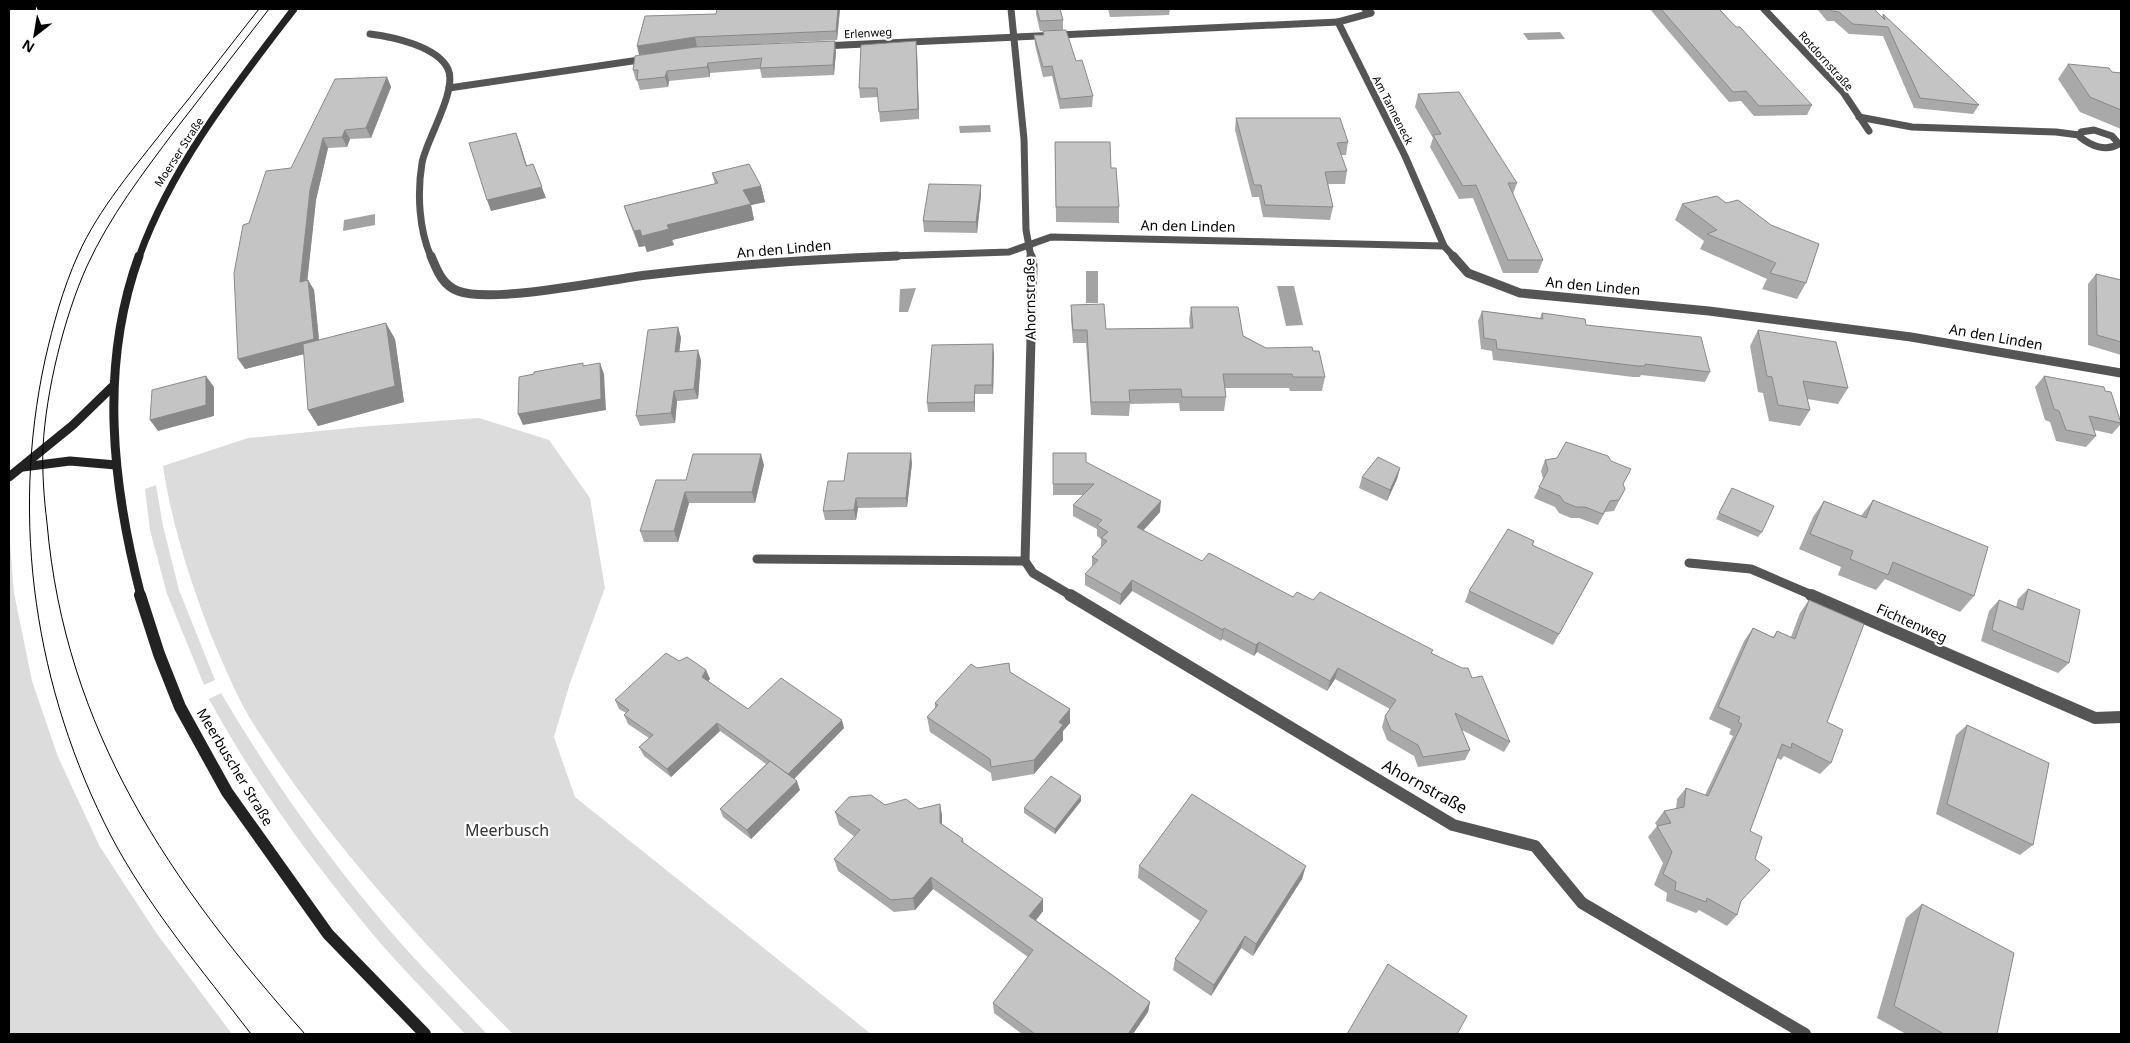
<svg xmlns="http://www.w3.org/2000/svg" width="2130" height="1043" font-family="'Noto Sans',sans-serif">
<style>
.green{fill:#dcdcdc}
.water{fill:#a3a3a3}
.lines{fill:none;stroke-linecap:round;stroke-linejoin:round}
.lane{stroke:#555;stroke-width:7}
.street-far2{stroke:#555;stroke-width:7}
.street-far1{stroke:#555;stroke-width:9}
.street{stroke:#555;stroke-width:12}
.secondary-far2{stroke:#222;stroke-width:7}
.secondary-far1{stroke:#222;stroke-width:9}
.secondary{stroke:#222;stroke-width:12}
.tram{stroke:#000;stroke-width:1}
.wall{fill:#a9a9a9}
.shaded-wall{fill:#898989}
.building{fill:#c4c4c4;stroke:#898989}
.labels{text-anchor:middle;stroke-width:4.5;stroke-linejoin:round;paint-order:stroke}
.far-street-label{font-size:11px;fill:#000;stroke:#fff}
.street-label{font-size:14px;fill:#000;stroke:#fff}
.near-street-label{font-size:16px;fill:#000;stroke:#fff}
.near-park-label{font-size:16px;fill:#333;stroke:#fff}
</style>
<rect width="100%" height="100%" fill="#fff"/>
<g class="green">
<path d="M479 418 549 440 590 498 605 588 570 683 554 737 575 797 871 1034H513C419 940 328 840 256 728 238 700 226 670 213 640 191 584 172 526 163 466L248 438 370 426Z"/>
<path d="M156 485 163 526 179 590 215 680 204 685 167 594 150 530 145 489Z"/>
<path d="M9 531 14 593 32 681 58 757 100 847 157 934 232 1034H9Z"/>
<path d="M221 693C267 771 318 845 376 914 410 956 450 995 487 1034H465C431 997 394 961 362 921 305 852 252 778 209 699Z"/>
</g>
<g class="water">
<path d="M1560 32 1565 39 1528 40 1523 33Z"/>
<path d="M990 125 991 132 960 133 959 126Z"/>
<path d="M375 214V225L343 231 344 220Z"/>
<rect x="1086" y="271" width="12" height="32"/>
<path d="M1277 286H1294L1303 325 1286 326Z"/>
<path d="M916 288 908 312H899L900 289Z"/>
</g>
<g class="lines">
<g class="lane">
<path d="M1859 117 1912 127 2056 132 2079 135"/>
<path d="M2094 130 2112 136 2119 144C2106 152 2091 146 2080 137L2081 132Z"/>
</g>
<g class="street-far2">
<path d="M1011 9 1024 139 1026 230 1031 257"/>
<path d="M1365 9 1371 13 1338 22 1405 156 1444 246"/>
<path d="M1764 9 1843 92 1869 131"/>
<path d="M370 34C393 37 437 46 448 69 458 90 426 140 422 163 417 193 419 230 431 257"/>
<path d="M822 46 1338 22"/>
<path d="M449 88 646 59"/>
<path d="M862 257 1009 252 1051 237 1444 246 1454 257"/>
</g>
<g class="street-far1">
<path d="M431 256C437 270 442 285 458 291 492 304 606 280 647 275 730 265 813 259 897 256"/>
<path d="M1031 256 1033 265 1025 561 1033 573 1072 596"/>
<path d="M1453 256 1468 273 1520 293 1709 311 1911 337 2121 373"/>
<path d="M757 559 1025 561"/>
<path d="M1689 563 1751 569 1814 596"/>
</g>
<g class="street">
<path d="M1070 595 1453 825 1535 846 1582 903 1805 1034"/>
<path d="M1811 595 2095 718 2121 717"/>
</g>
<path class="secondary-far2" d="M139 257C172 165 235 86 294 9"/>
<g class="secondary-far1">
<path d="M139 256C99 366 112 485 141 596"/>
<path d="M23 467 70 461 116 465"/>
<path d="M9 477 73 425 112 387"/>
</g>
<path class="secondary" d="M140 595 159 654 180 707 227 792 328 934 425 1034"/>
<g class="tram">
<path d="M269 9C238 49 207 89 176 129 143 173 110 216 87 266 64 317 46 391 43 447 42 472 44 498 47 523 65 730 170 883 305 1034"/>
<path d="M251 1034C202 970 149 908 111 836 35 689 10 521 45 360 53 325 63 288 78 255 99 208 135 167 166 127 198 88 228 48 259 9"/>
</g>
</g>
<g class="wall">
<path d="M840 9 837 40 697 47 639 55 716 14Z"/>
<path d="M1036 9H1060L1063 20V30L1040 31 1036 14Z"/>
<path d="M1108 9H1170L1169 15 1110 17Z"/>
<path d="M1650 9H1719L1736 27 1812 105 1807 115 1754 116 1741 101 1729 102 1659 20Z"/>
<path d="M1817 9H1874L1882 17 1883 14 1979 105 1973 114 1914 108 1883 36 1849 34 1834 21H1827Z"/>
<path d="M1043 31 1076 61 1093 96 1092 107 1060 109 1052 76 1043 77 1035 45 1034 35H1043Z"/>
<path d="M836 51 834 75 762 78 760 69 710 73V77L669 81 668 87 640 90 637 80 636 81 633 70Z"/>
<path d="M917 51 919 119 880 122 878 97 860 98 859 88Z"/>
<path d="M2068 64 2112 72 2121 73V129L2080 112 2058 79Z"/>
<path d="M387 77 391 87 371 138 350 139 347 147 328 148 316 200 307 280H308L314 290 319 340 395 339 404 402 318 426 304 354 245 369 249 223 291 168Z"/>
<path d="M1418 94 1517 183 1513 194 1543 260 1538 273H1503L1473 198 1459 199 1430 147 1433 138 1415 107Z"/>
<path d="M1236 118 1348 142 1346 155H1341L1347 171 1345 184H1328L1333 207 1330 220 1263 217 1259 197H1252L1235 130Z"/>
<path d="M1055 142 1111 168 1119 207V223L1056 222Z"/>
<path d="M712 173 761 186 765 202 751 205 754 220 672 240 674 245 647 252 645 246 639 247 629 221 624 206 715 184Z"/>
<path d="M981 195 977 233 924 232 923 221Z"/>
<path d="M1682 204 1806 283 1797 299 1762 289 1767 279 1700 249 1704 241 1675 220Z"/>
<path d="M2096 274 2121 280V355L2088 345V284Z"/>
<path d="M1071 305 1106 329 1190 328 1189 320 1191 307 1266 348 1313 351 1325 377 1322 391H1290L1289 388H1225L1226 397 1224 411H1180L1179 403 1130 404 1129 416 1091 415 1086 343H1073L1071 319Z"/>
<path d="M1482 311 1540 318 1542 313 1586 325 1710 372 1705 382 1641 375 1640 377H1633L1493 360 1492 351 1481 349 1478 321Z"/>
<path d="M678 327 681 338 679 352 701 360 698 399 677 401 675 423 640 426 636 416Z"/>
<path d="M1758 330 1848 388 1838 404 1807 399 1810 410 1800 426 1769 421 1763 393 1758 392 1750 346Z"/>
<path d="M994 354 993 394H975V412H928L927 403Z"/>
<path d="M2044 376 2105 391 2121 422V424L2112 434 2094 430 2096 436 2086 447 2056 441 2050 422 2045 420 2035 387Z"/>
<path d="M1053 453 1086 462 1160 512 1143 531 1202 561 1293 597 1313 600 1432 653 1472 678 1510 742 1504 752 1462 730 1470 750 1465 760 1418 767 1414 756 1387 740 1382 727 1385 716 1390 709 1335 679 1327 691 1257 652 1254 656 1222 639 1221 641 1132 591 1120 605 1085 585V574L1092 568V557L1101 547V539L1097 536V529L1073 516V505L1083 495H1053Z"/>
<path d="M1545 460 1623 485 1625 489 1614 511 1605 512 1598 525 1579 518H1571L1559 513 1555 507 1534 498 1543 479 1541 471Z"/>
<path d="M912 463 907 507 858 508 856 520H825L823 511 844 481Z"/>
<path d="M764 465 755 503H689L678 542H644L640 531 686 480Z"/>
<path d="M1400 468 1397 479 1387 501 1359 488 1362 477Z"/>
<path d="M1732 488 1762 532 1758 537 1716 519Z"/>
<path d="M1873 500 1974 596 1960 612 1885 579 1876 590 1838 575 1841 567 1799 549 1813 517 1824 501 1861 516Z"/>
<path d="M1534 541 1533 545 1587 584 1553 645 1465 602 1469 591Z"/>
<path d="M2028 589 2069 663 2058 673 1981 641 1989 611 1999 600 2016 607 2018 599Z"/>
<path d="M1809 600 1827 722 1831 763 1820 774 1784 756 1781 760 1777 758 1750 831 1741 901 1737 915 1727 926 1699 910 1696 913 1666 901 1667 893 1654 885 1663 863 1648 837 1657 826 1655 823 1664 811 1676 809 1677 799 1686 788 1705 795 1733 736 1729 734 1731 729 1709 719 1744 641 1753 628 1773 637 1777 631 1791 637 1800 613Z"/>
<path d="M679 661 706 670 710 679 708 681 748 709 844 728 794 779 800 790 751 839 723 817 720 809 766 764 720 731 671 777 644 756 639 747 649 738 628 724 624 715 626 713 619 709 615 700Z"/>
<path d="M977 668 1010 672 1070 709V723L1063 731V740L1034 774 992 781 991 773 930 732 927 717 935 709V703Z"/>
<path d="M1967 725 2033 845 2020 855 1936 814 1956 735Z"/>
<path d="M1081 801 1055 834 1024 813V808Z"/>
<path d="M940 804 942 816V824L963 839 964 843 1043 911 1036 920 1150 1002 1148 1012 1133 1034H1022L994 1013 993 1003 1028 957 933 889 915 910 894 912 838 871 834 859 855 837 839 825 835 812 885 805 919 809Z"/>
<path d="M1139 866 1302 879 1253 956 1241 948 1211 996 1173 970 1175 959 1200 921 1138 878Z"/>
<path d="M1922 904 1997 1034H1906L1877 1018 1906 918Z"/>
</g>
<g class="shaded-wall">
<path d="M838 9H840L837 40 836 31Z"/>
<path d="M695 37 697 47 639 55 637 46Z"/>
<path d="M835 41 836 51 834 75 833 65Z"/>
<path d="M916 41 917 51 919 119 918 109Z"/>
<path d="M708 63 710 73V77L707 67Z"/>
<path d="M667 71 669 81 668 87 665 77Z"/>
<path d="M387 77 391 87 371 138 366 128Z"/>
<path d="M345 130 350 139 347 147 342 137Z"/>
<path d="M516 133 520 143 530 176 526 166Z"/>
<path d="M323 138 328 148 316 200 306 293 300 282 310 190Z"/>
<path d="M533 164 546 198 491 211 487 200Z"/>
<path d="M981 185V195L977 233 976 222Z"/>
<path d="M761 186 765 202 751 205 754 220 672 240 674 245 647 252 642 236 743 190Z"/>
<path d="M640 230 645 246 639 247 634 231Z"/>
<path d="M308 280 314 290 320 350 245 369 238 359Z"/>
<path d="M386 323 395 339 404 402 318 426 308 410Z"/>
<path d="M678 327 681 338 678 362 675 352Z"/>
<path d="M993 344 994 354 993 394 992 385Z"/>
<path d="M698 350 701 360 698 399 694 389Z"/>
<path d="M600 363 604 374 606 410 523 425 518 414Z"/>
<path d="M206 376 214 387V416L158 431 150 420Z"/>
<path d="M975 385V412L974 402Z"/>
<path d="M674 391 677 401 675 423 671 413Z"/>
<path d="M911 453 912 463 907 507 906 498Z"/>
<path d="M761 454 764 465 755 503 752 492Z"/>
<path d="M1400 468 1397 479 1387 501 1390 490Z"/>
<path d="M685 492 689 503 678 542 674 531Z"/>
<path d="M856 498 858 508 856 520 854 510Z"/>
<path d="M1161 501 1160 512 1136 538 1137 527Z"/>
<path d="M1132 580V591L1120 605 1121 594Z"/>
<path d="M1224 628 1222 639 1221 641 1223 630Z"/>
<path d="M1259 642 1257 652 1254 656 1256 645Z"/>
<path d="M1338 668 1335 679 1327 691 1330 681Z"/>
<path d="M706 670 710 679 705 685 702 677Z"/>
<path d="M1070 709V723L1063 731V740L1034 774V760L1059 722Z"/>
<path d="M842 720 844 728 791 782 788 774Z"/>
<path d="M717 723 720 731 671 777 667 769Z"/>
<path d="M797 781 800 790 751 839 747 830Z"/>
<path d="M1081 796V801L1055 834V829Z"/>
<path d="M940 804 942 816V836L940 823Z"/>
<path d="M1306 866 1302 879 1253 956 1256 944Z"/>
<path d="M931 877 933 889 915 910 913 898Z"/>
<path d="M1043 899V911L1030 928 1029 916Z"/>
<path d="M1245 936 1241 948 1211 996 1214 985Z"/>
<path d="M1150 1002 1148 1012 1133 1034H1128Z"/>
</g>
<g class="building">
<path d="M717 9H838L836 31 695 37 637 46 645 16 716 14Z"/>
<path d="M1037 9H1060L1063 20 1040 21Z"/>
<path d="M1661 9H1719L1736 27H1740L1812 105 1759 106 1746 91 1733 92Z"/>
<path d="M1830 9H1874L1885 20 1883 14 1979 105 1920 98 1888 27 1853 24 1839 12 1832 11Z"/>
<path d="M1066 30 1076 61 1082 60 1093 96 1060 99 1052 66 1043 67 1034 35H1044L1043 31Z"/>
<path d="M835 41 833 65 760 68 762 58 708 63 707 67 667 71 665 77 637 80 638 70H633L635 56 695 47Z"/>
<path d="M916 41 918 109 879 112 877 88H859L861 45Z"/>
<path d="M2068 64 2109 68 2112 72 2121 73V110L2090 97Z"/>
<path d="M387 77 366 128 345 130 342 137 323 138 310 190 300 282 308 280 314 339 238 359 234 273 243 225 249 223 266 171 291 168 335 79Z"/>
<path d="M1459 92 1517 183H1508L1543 260H1508L1476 185 1463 186 1433 135 1441 134 1418 94Z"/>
<path d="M1236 118H1340L1348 142 1337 143 1347 171 1325 172 1333 207 1265 205 1261 185H1254Z"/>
<path d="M516 133 526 166 533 164 542 187 487 200 469 143Z"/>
<path d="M1055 142H1110L1111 168H1116L1119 207H1056Z"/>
<path d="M749 164 761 186 743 190 751 204 667 225 669 229 642 236 640 230 634 231 624 206 718 183 712 173Z"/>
<path d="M929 184 981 185 976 222 923 221Z"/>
<path d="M1717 196 1726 203 1738 200 1771 225 1819 244 1806 283 1770 273 1776 263 1707 234 1717 230 1682 204Z"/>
<path d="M2096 274 2121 280V342L2097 335Z"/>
<path d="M1104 304 1106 329 1193 328 1191 307H1238L1243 336 1266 348 1312 347 1313 351H1319L1325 377H1293L1292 374H1223L1226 397H1182L1181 389 1129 390 1130 402H1091L1087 330H1073L1071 305Z"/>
<path d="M1482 311 1543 319 1542 313 1585 319 1586 325 1701 337 1710 372 1645 364V366H1638L1497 349 1496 340 1484 338Z"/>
<path d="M386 323 395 386 308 410 303 344Z"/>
<path d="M678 327 675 352 698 350 694 389 674 391 671 413 636 416 648 330Z"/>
<path d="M1758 330 1836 342 1848 388 1803 381 1810 410 1778 405 1772 377 1767 376Z"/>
<path d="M993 344 992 385H975L974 402 927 403 932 345Z"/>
<path d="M583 363V366L600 363 601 399 518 414 519 377 534 374V372Z"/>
<path d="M206 376V405L150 420 152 390Z"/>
<path d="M2044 376 2104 387 2105 391 2111 392 2121 423 2089 416 2096 436 2066 430 2059 411 2054 409Z"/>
<path d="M1566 442 1608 456 1611 461 1631 469 1623 484 1625 489 1619 500 1610 501 1603 514 1585 507H1576L1564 502 1560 496 1539 487 1548 470 1545 460 1557 458Z"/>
<path d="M848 453H911L906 498H856L854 510 823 511 828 481H844Z"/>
<path d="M1053 453H1086V462L1161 501 1137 527 1202 561 1209 553 1293 597 1297 592 1313 600 1320 592 1433 650 1431 653 1462 668H1468L1472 678 1482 676 1510 742 1455 713 1470 750 1423 757 1418 745 1391 730 1385 716 1396 700 1338 668 1330 681 1259 642 1256 645 1224 628 1223 630 1132 580 1121 594 1085 574 1098 560 1092 557 1107 541 1101 538 1108 532 1097 525 1102 520 1073 505 1094 484H1053Z"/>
<path d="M693 454H761L752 492H685L674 531H640L656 480H686Z"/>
<path d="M1378 457 1400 468 1390 490 1362 477Z"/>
<path d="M1732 488 1774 506 1762 532 1719 513Z"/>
<path d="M1873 500 1988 547 1974 596 1893 562 1888 575 1850 559 1853 551 1810 534 1824 501 1866 518Z"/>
<path d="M1508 529 1534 541 1532 545 1593 573 1559 634 1469 591Z"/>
<path d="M2028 589 2080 610 2069 663 1992 630 1999 600 2023 610Z"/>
<path d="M1809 600 1864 624 1827 722 1843 730 1831 763 1792 743 1791 748 1782 744 1750 831 1762 837 1755 859 1770 870 1741 901 1737 915 1707 898 1706 902 1675 890 1676 882 1663 874 1672 852 1657 826 1671 823 1664 811 1684 807 1686 788 1708 796 1742 724 1738 722 1740 717 1718 707 1753 628 1774 638 1777 631 1795 639Z"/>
<path d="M666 653 679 661 687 657 706 670 702 677 748 709 781 678 842 720 788 774 717 723 667 769 639 747 653 735 624 715 629 710 615 700Z"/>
<path d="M1009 663 1010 672 1070 709 1059 722 1063 725 1034 760 991 767 990 759 927 717 938 705 935 703 971 664 977 668Z"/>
<path d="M1967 725 2049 763 2033 845 1947 804Z"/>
<path d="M770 761 797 781 747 830 720 809Z"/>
<path d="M1051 776 1081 796 1055 829 1024 808Z"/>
<path d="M1192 794 1306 866 1256 944 1245 936 1214 985 1175 959 1207 911 1139 866Z"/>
<path d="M871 795 885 805 906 799 919 809 940 804V823L963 839 961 841 1043 899 1029 916 1150 1002 1128 1034H1035L993 1003 1033 950 931 877 913 898 891 900 834 859 860 830 835 812 849 797Z"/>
<path d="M1922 904 2014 953 1997 1034H1944L1894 1006Z"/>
<path d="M1388 964 1467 1016 1457 1034H1347Z"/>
</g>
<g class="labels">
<g class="far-street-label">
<text transform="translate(868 33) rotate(-3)" y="4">Erlenweg</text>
<text transform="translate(1826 61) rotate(48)" y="4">Rotdornstraße</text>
<text transform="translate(1393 110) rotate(63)" y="4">Am Tanneneck</text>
<text transform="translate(179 152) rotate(-57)" y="4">Moerser Straße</text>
</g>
<g class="street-label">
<text transform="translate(1188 226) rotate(1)" y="5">An den Linden</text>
<text transform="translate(784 249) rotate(-5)" y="5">An den Linden</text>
<text transform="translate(1593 286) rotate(5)" y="5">An den Linden</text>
<text transform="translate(1030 299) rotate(-91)" y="5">Ahornstraße</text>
<text transform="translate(1996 337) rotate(10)" y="5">An den Linden</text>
<text transform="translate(1912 623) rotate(24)" y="5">Fichtenweg</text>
<text transform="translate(235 767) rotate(59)" y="5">Meerbuscher Straße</text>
</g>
<g class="near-street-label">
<text transform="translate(1425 786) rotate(29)" y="6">Ahornstraße</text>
</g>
<g class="near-park-label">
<text x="507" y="836">Meerbusch</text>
</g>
</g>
<rect width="2130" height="1043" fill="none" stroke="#000000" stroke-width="20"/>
<g transform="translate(35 35) rotate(211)" stroke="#ffffff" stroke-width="4" paint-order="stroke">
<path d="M0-4L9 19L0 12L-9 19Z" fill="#000000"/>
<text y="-8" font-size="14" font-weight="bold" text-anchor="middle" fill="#000000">N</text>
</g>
</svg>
